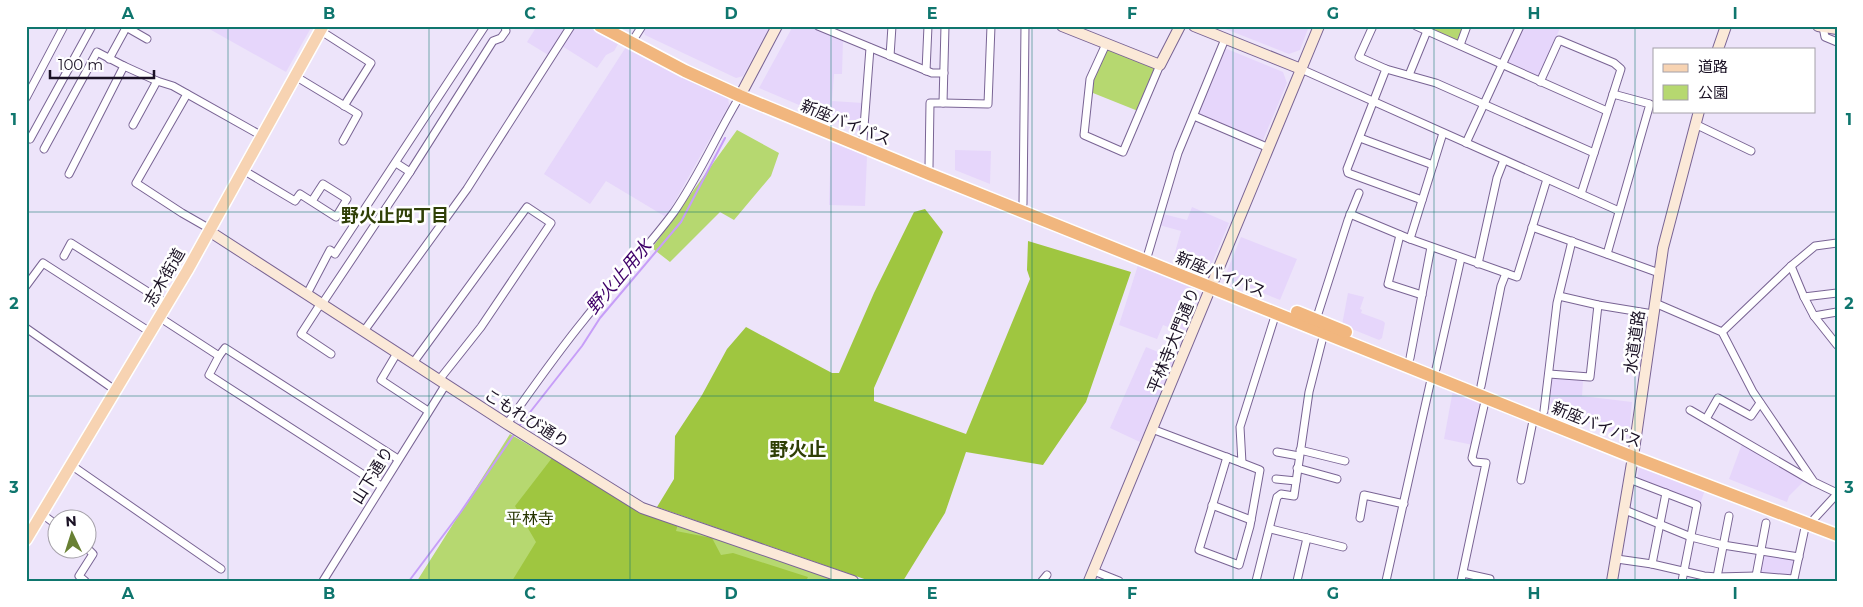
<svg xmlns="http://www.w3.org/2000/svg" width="1863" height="607" font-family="Montserrat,'Noto Sans JP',sans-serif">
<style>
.built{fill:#e6d6fb}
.green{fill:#b6d870}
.forest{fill:#9fc640}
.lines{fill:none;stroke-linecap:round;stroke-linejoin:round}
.stream{stroke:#c79ef8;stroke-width:2}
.street-casing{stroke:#796494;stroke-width:9}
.secondary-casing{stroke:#796494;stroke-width:12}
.primary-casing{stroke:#fff;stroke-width:14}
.highway-casing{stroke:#fff;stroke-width:15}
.street{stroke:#fff;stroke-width:7}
.secondary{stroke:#fbe9d8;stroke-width:10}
.primary{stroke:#f7d3b2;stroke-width:11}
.highway{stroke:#f1b67e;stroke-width:12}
.grid{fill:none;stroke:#0f766e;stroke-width:1;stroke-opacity:0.55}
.labels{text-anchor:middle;stroke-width:5;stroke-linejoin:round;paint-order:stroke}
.street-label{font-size:16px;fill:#1b1225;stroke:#fff}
.park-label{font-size:16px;fill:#263400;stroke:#fff}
.neighbourhood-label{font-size:18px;font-weight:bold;fill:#2f3f06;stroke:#fff}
.water-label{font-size:18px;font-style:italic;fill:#3f0069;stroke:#fff}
.quarter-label{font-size:19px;font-weight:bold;fill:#2f3f06;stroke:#fff}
.neatline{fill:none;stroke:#0f766e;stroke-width:2}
.grid-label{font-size:16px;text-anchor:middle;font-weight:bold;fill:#0f766e}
</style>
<rect width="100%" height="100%" fill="#ede4fa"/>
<g class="built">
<path d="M204 26H312L286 72Z"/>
<path d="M537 26H569L550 56 527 42Z"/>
<path d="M575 26H587L618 44 614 51 606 55 597 68 562 46Z"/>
<path d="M648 26H770L743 76 736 78 645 35 644 32Z"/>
<path d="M793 26H810L843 40 842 74H834L832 101 863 103 861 127 856 131 832 119 759 88Z"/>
<path d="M1218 26H1309L1300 50 1289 54Z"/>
<path d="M1524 26H1561L1539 76 1536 77 1509 64 1508 61Z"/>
<path d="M626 47 728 98 729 105 666 217 606 181 590 204 544 174Z"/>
<path d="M1227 49 1283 72 1287 83 1263 140 1260 141 1199 116 1198 113 1224 50Z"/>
<path d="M831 142 867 156 865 206 829 205Z"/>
<path d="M955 150 991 151 990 184 955 170Z"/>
<path d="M1192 207 1229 223 1212 263 1202 268 1174 256 1181 231 1159 225 1163 214 1187 220Z"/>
<path d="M1241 237 1297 259 1280 300 1229 279 1227 271Z"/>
<path d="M1138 265 1195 287 1193 293 1200 295 1184 333 1163 325 1157 339 1119 325Z"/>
<path d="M1348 293 1364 297 1360 309 1362 310 1361 313 1383 321 1385 323 1382 338 1379 340 1342 325Z"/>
<path d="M1146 347 1175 359 1140 442 1110 428Z"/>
<path d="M1556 377 1583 381 1582 396 1632 402 1629 435 1625 438 1553 409 1550 404 1552 380Z"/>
<path d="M1453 390 1482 402 1473 445 1444 439Z"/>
<path d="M1742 444 1805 480 1789 496 1787 502 1729 479Z"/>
<path d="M1639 465 1705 490 1700 504 1637 480Z"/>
<path d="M1763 554 1796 559 1792 576 1758 573Z"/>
</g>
<g class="green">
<path d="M1416 26H1467L1460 45Z"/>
<path d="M1107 50H1109L1154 68 1155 71 1138 111 1093 93V79Z"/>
<path d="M737 130 779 153 771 176 734 220 720 212 670 262 652 248Z"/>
<path d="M510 434 648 514 847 581H417Z"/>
</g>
<g class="forest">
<path d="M925 209 943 232 874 388V401L966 434 1030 279 1027 270 1028 241 1131 272 1086 402 1043 465 966 452 945 513 903 581H870L657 507 674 479 675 436 702 395 727 349 746 327 832 373H839L874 293 914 212Z"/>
<path d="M552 458 648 514 678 524 676 531 712 538 721 555 733 553 808 577 806 581H512L536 542 515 506Z"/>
</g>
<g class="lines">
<g class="stream">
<path d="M520 425 582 346 600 318 681 222 725 138"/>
<path d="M409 581 460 513 513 436"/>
</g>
<defs>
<g id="street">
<path d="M818 26 932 73H944"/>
<path d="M1373 26 1359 57 1386 69 1347 169 1348 173 1422 200"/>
<path d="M1416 26 1607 111"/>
<path d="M126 27 147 39"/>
<path d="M1823 27 1825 37 1837 42"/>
<path d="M321 31 371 63 344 106"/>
<path d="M635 37 642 26"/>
<path d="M1106 44 1090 79 1084 135 1123 152 1160 65"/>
<path d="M1460 45 1467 26"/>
<path d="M890 56 892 26"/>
<path d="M109 59 127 26"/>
<path d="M1301 69 1619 211"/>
<path d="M1386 69 1436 83 1594 153"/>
<path d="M926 71 928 26"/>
<path d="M1409 75 1427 31"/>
<path d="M295 76 358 114 343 141"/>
<path d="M1540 82 1559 40 1614 63 1621 69 1581 194"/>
<path d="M187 94 136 183 182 213 210 229"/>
<path d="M26 98 64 26"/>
<path d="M943 103 988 104 991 26"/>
<path d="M1194 116 1269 148"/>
<path d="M1695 124 1751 151"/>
<path d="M133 125 157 81 173 86 262 136"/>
<path d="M1443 133 1410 239 1517 277 1547 179"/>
<path d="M1360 138 1433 165"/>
<path d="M30 139 92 26"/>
<path d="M863 140 870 48"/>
<path d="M1466 143 1520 26"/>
<path d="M44 149 97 52 124 66"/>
<path d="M396 163 410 172"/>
<path d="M929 167 930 103H943L945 26"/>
<path d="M243 170 295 201 300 194 336 217 347 199 323 184 312 201"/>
<path d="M69 174 124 66 157 81"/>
<path d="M1023 204 1025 26"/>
<path d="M1350 214 1410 239"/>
<path d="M1532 227 1659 273"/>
<path d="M1400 235 1388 284 1422 295"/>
<path d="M1148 254 1178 153 1225 39"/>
<path d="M1607 254 1650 104 1613 94"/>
<path d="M64 256 71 243 167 304"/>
<path d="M1478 264 1497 178 1504 160"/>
<path d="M1791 266 1804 297 1814 316 1837 345"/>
<path d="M26 286 43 263 150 332"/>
<path d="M307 294 330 250 335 254 485 26"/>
<path d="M1559 296 1598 305 1653 314"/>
<path d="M1804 297 1837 293"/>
<path d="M321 303 301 334 331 354"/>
<path d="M1655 303 1722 332 1753 392 1814 482 1837 493"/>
<path d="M322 304 410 172 493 41 501 38 506 31 505 26"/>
<path d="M1814 316 1837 312"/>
<path d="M159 317 219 356 225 348 398 459"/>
<path d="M1316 320 1348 220 1359 193"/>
<path d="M26 328 115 390"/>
<path d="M364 331 467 189 571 26"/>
<path d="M1722 332 1791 266 1815 246 1837 243"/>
<path d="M397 353 381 380 428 411"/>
<path d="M219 356 209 375 381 486"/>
<path d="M1410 358 1431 247"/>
<path d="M413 363 527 207 551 223 481 327 439 380"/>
<path d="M1436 369 1461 258"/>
<path d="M1549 374 1590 377 1598 305"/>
<path d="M1481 386 1501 286 1506 273"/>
<path d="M1690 410 1812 481"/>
<path d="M1544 411 1557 303 1572 241"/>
<path d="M1706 419 1718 398 1751 416 1760 403"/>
<path d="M507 424C532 389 557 353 584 320 613 283 646 250 674 212 699 176 717 134 740 96"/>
<path d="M1152 429 1242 463 1240 427 1276 313"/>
<path d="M1300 450 1345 461"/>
<path d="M1277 452 1299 456"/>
<path d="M1227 457 1199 550 1239 565 1250 526 1260 470 1242 463"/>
<path d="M71 465 221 569"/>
<path d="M1297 468 1337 479"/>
<path d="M1276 479 1296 481"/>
<path d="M1629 479 1697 505 1682 581"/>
<path d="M1521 480 1534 416"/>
<path d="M1212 505 1251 520"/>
<path d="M1625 510 1691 537 1723 545 1799 557"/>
<path d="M42 514 58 526"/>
<path d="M1360 518 1364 495 1404 504"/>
<path d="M1814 519 1837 494"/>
<path d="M1271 529 1307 538"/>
<path d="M1617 559 1652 564 1704 576 1717 577 1756 576 1794 579 1806 523"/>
<path d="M1652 564 1666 493"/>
<path d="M1094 571 1119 581"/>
<path d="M1463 573 1490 579V581"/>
<path d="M1756 576 1766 523"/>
<path d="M1717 577 1729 516"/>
<path d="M85 581 79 576 93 554 88 549"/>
<path d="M323 581 446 384"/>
<path d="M1042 581 1047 575"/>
<path d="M1256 581 1277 497 1281 494 1294 496 1309 392 1324 333"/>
<path d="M1297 581 1307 538 1343 547"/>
<path d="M1386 581 1432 375"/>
<path d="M1461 581 1486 463 1475 462 1472 458 1486 397"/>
</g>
<g id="secondary">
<path d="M1062 26 1160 65 1180 26"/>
<path d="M1194 26 1301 69"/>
<path d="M1818 26 1837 29"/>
<path d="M1718 49 1726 26"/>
<path d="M740 96 777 26"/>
<path d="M209 231 507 424 642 508 853 581"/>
<path d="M1089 581 1319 26"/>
<path d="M1612 581 1633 457 1663 248 1699 111"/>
</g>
<path id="primary" d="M26 540 187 271 323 26"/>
<g id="highway">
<path d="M600 26 685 71 740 96 929 174 1633 457 1837 535"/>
<path d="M1297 312 1346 332"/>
</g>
</defs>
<use href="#street" class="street-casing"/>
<use href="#secondary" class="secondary-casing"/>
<use href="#primary" class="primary-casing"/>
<use href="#highway" class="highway-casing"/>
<use href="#street" class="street"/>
<use href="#secondary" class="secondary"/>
<use href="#primary" class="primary"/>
<use href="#highway" class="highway"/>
</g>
<path class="grid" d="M228 26V581M429 26V581M630 26V581M831 26V581M1032 26V581M1233 26V581M1434 26V581M1635 26V581M26 212H1837M26 396H1837"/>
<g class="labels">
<g class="street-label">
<text transform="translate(846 122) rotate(22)" y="6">新座バイパス</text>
<text transform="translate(1221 274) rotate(22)" y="6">新座バイパス</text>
<text transform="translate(164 277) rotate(-60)" y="6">志木街道</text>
<text transform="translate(1173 340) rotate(-68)" y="6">平林寺大門通り</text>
<text transform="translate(1634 342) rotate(-82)" y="6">水道道路</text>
<text transform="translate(527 418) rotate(32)" y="6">こもれび通り</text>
<text transform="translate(1597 424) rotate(22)" y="6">新座バイパス</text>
<text transform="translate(372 475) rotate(-58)" y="6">山下通り</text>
</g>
<g class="park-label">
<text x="530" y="524">平林寺</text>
</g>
<g class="neighbourhood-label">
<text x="395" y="222">野火止四丁目</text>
</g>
<g class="water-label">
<text transform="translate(619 277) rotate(-50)" y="6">野火止用水</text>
</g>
<g class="quarter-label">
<text x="798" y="456">野火止</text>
</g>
</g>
<rect width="1863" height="607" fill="none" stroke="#ffffff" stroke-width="55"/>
<rect x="1653" y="48" width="162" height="65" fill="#ffffff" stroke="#a4a0a8"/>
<rect x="1663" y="64" width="25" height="8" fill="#f7d3b2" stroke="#a4a0a8"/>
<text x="1698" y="72" font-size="15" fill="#1b1225">道路</text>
<rect x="1663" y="85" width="25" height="15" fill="#b6d870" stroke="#a4a0a8"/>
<text x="1698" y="98" font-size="15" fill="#1b1225">公園</text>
<g transform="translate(72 534) rotate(356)"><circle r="24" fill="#ffffff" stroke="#a4a0a8"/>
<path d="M0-4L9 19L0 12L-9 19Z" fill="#688033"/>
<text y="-8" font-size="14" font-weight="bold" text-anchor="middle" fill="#1b1225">N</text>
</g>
<path d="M50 70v8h104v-8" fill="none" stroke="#1b1225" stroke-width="2.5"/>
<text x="58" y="70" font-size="15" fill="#1b1225" stroke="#ffffff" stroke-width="4" paint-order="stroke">100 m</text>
<rect x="28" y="28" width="1808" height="552" class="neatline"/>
<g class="grid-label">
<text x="128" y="19">A</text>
<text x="329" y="19">B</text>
<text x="530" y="19">C</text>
<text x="731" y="19">D</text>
<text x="932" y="19">E</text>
<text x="1132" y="19">F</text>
<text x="1333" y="19">G</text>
<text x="1534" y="19">H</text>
<text x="1735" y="19">I</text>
<text x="14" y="125">1</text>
<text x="1849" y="125">1</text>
<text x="14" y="309">2</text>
<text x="1849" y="309">2</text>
<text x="14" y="493">3</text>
<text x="1849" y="493">3</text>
<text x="128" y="599">A</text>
<text x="329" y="599">B</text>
<text x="530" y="599">C</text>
<text x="731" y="599">D</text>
<text x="932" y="599">E</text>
<text x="1132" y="599">F</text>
<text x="1333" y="599">G</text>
<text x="1534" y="599">H</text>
<text x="1735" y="599">I</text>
</g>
</svg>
